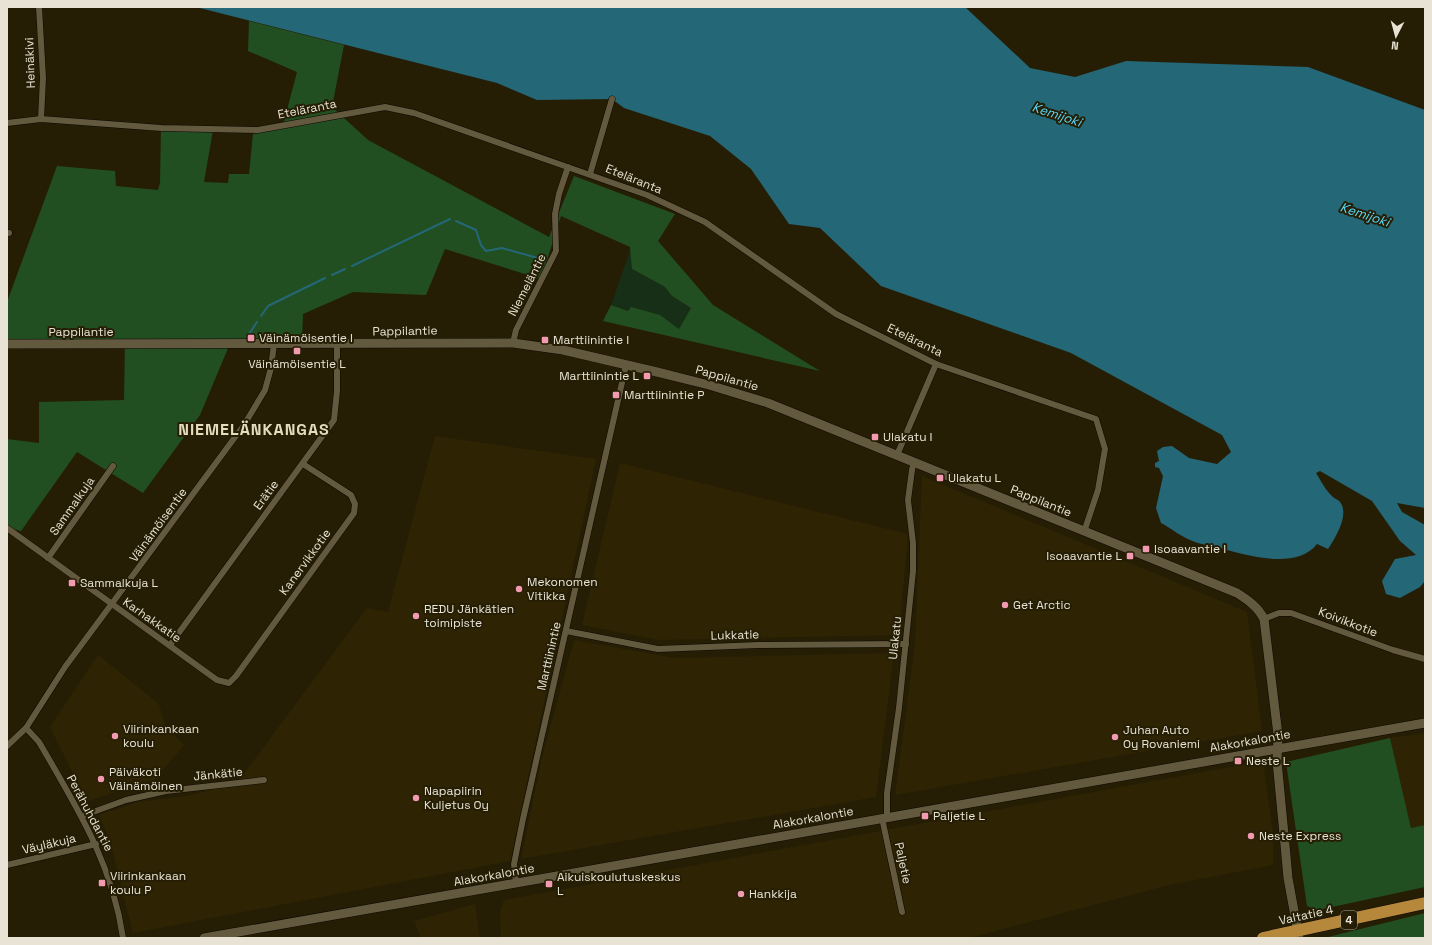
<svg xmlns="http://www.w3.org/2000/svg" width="1432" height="945" font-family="'Space Grotesk',sans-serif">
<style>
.built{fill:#2e2403}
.green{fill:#162f16}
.forest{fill:#224f22}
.water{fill:#246777}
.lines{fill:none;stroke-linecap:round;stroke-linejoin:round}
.stream{stroke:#246777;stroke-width:2}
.street-casing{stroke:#0e0700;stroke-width:7}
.secondary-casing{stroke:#0e0700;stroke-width:10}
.highway-casing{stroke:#0e0700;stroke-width:13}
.street{stroke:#62593f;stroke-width:6}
.secondary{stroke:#62593f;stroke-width:9}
.highway{stroke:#b6883b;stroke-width:12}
.poi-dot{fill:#f29aaf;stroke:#251e05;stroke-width:1.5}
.labels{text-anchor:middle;stroke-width:4;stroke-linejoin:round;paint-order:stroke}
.shield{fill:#251e05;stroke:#aea896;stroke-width:1}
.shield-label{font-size:11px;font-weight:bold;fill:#e8e3d4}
.street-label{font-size:12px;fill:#e8e3d4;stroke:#251e05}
.poi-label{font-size:12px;fill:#e8e3d4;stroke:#251e05;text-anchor:start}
.water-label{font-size:13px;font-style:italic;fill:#5ad7f6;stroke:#251e05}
.district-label{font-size:16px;font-weight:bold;letter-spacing:1px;fill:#e5dcbe;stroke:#251e05}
</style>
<rect width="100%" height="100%" fill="#251e05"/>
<g class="built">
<path d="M435 436 596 459 510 861 133 933 110 841 99 815 138 802 187 796 237 783 367 608 388 612Z"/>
<path d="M620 463 908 534 899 635 659 640 582 625Z"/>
<path d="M922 476 1247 612 1262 731 895 795 915 644Z"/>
<path d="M574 640 675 658 894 653 876 797 521 859 542 758Z"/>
<path d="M98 655 159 704 165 726 184 745 155 780 87 801 50 727Z"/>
<path d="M1425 733V825L1411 828 1390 738Z"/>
<path d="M1263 761 1273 834V865L1169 885 969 938H501L500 912 504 900Z"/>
<path d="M475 904 480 938H421L414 921Z"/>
</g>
<path class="green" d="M631 248 632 269 665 287 672 296 691 308 679 329 660 315 628 311 611 305Z"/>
<g class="forest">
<path d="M249 21 344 45 332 107 368 140 549 237 574 176 675 214 658 241 713 305 820 371 603 321 611 305 628 311 631 307 660 315 679 329 691 308 672 296 665 287 632 269 630 247 561 216 541 279 445 249 426 295 353 292 303 314 302 341H231L200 415 143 493 77 452 21 531 7 527V439L39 443V402L124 400 125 342H7V302L57 166 115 171 116 186 158 190 160 183 161 128 213 130 204 182 228 183 229 174H249L253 134 283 125 297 72 248 51Z"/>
<path d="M1390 738 1411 828 1425 825V887L1318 910 1307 906 1286 762Z"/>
<path d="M1425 913V938H1326L1328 937Z"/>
</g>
<path class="water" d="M196 7H965L1030 68 1075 77 1126 61 1308 67 1425 110V508L1397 503 1402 512 1425 525V581L1420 587 1400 598 1386 594 1382 581 1395 559 1416 555 1400 541 1372 501 1320 471 1316 473C1321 481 1326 491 1333 497 1335 499 1339 500 1340 502 1350 515 1335 538 1328 549L1317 544C1296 571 1245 555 1217 547 1208 545 1198 544 1190 540 1180 536 1171 528 1161 523L1156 508 1163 476 1159 468 1155 467V463L1159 461 1157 451 1163 447 1172 446 1189 458 1217 464 1231 452 1222 435 1071 353 881 286 820 228 789 224 751 169 710 136 624 108 612 99 537 100 497 83Z"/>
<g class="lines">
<g class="stream">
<path d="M456 221 476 230 481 245 486 251 502 248 545 260"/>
<path d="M352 266 450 219"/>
<path d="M332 275 345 269"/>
<path d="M261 316 268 306 325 278"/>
<path d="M247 337 257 322"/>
</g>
<defs>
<g id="street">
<path d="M39 7 43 78 41 119"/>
<path d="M7 123 41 119 161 128 258 130 385 107 414 113 647 195 705 222 836 314 936 364 1096 419 1105 449 1098 490 1084 532"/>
<path d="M590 174 612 99"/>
<path d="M7 233H9"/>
<path d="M513 343 516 330 556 251 555 214 559 194 568 167"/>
<path d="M897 455 936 364"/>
<path d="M7 528 217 680 229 683 236 676 354 513 355 504 351 495 303 464"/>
<path d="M48 558 113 466"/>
<path d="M1264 619 1279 613H1291L1393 650 1425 659"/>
<path d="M566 631 658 649 758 645 906 644"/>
<path d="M170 645 334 420 337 391V344"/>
<path d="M26 728 39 742C76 806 112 862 123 938"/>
<path d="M7 746 26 728 65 667 244 425 265 390 271 368 274 344"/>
<path d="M82 816 126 800 166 791 264 780"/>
<path d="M887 817V793L899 708 913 571V543L908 500 912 470 914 462"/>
<path d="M882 818 902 912"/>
<path d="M7 865 96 844"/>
<path d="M516 883 514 864 523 819 626 365"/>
</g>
<g id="secondary">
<path d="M7 344 513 343 563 350 657 372 709 385 768 403 1237 593C1248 600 1258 607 1264 619L1278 735 1277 761 1285 845 1288 878 1299 938"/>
<path d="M204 938 1425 723"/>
</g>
<path id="highway" d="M1263 938 1425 903"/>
</defs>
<use href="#street" class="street-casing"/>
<use href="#secondary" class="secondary-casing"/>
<use href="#highway" class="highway-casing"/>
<use href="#street" class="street"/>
<use href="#secondary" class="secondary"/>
<use href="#highway" class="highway"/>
</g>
<g class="poi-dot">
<rect x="247" y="334" width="8" height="8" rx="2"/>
<rect x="541" y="336" width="8" height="8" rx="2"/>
<rect x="293" y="347" width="8" height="8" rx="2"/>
<rect x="643" y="372" width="8" height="8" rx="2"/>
<rect x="612" y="391" width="8" height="8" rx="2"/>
<rect x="871" y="433" width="8" height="8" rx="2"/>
<rect x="936" y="474" width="8" height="8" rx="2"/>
<rect x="1142" y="545" width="8" height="8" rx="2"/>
<rect x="1126" y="552" width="8" height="8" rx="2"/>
<rect x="68" y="579" width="8" height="8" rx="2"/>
<circle cx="519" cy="589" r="4"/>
<circle cx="1005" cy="605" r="4"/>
<circle cx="416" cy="616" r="4"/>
<circle cx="115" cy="736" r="4"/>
<circle cx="1115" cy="737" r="4"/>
<rect x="1234" y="757" width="8" height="8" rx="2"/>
<circle cx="101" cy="779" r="4"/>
<circle cx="416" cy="798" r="4"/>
<rect x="921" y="812" width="8" height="8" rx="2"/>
<circle cx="1251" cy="836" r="4"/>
<rect x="98" y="879" width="8" height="8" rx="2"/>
<rect x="545" y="880" width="8" height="8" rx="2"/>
<circle cx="741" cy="894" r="4"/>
</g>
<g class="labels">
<rect class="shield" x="1341" y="911" width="16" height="18" rx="3"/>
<g class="shield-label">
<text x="1349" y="924">4</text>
</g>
<g class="street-label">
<text transform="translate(30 63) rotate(-92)" y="4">Heinäkivi</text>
<text transform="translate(307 109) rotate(-11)" y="4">Eteläranta</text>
<text transform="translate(634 179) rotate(22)" y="4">Eteläranta</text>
<text transform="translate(527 285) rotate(-63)" y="4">Niemeläntie</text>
<text transform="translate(405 331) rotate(-1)" y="4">Pappilantie</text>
<text x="81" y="336">Pappilantie</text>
<text transform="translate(915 340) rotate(26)" y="4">Eteläranta</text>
<text transform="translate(727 378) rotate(16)" y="4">Pappilantie</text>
<text transform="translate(266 495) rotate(-54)" y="4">Erätie</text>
<text transform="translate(1041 501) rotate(22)" y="4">Pappilantie</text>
<text transform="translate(72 506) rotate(-55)" y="4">Sammalkuja</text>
<text transform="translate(158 525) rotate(-54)" y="4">Väinämöisentie</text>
<text transform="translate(305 562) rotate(-54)" y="4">Kanervikkotie</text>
<text transform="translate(152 620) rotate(35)" y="4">Karhakkatie</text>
<text transform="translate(1348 622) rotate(21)" y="4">Koivikkotie</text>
<text transform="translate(735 635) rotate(-2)" y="4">Lukkatie</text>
<text transform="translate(895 638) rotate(-84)" y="4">Ulakatu</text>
<text transform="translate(549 656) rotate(-77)" y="4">Marttiinintie</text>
<text transform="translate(1250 741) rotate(-10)" y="4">Alakorkalontie</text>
<text transform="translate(218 774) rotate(-6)" y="4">Jänkätie</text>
<text transform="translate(90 813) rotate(62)" y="4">Perähuhdantie</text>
<text transform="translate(813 818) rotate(-10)" y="4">Alakorkalontie</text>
<text transform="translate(49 844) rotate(-13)" y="4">Väyläkuja</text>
<text transform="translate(903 863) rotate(78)" y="4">Paljetie</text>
<text transform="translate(494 875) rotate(-10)" y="4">Alakorkalontie</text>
<text transform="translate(1306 915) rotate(-12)" y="4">Valtatie 4</text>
</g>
<g class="poi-label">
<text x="259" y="342">Väinämöisentie I</text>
<text x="553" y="344">Marttiinintie I</text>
<text x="297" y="368" text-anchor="middle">Väinämöisentie L</text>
<text x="639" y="380" text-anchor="end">Marttiinintie L</text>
<text x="624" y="399">Marttiinintie P</text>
<text x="883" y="441">Ulakatu I</text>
<text x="948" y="482">Ulakatu L</text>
<text x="1154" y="553">Isoaavantie I</text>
<text x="1122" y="560" text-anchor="end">Isoaavantie L</text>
<text x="527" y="586">Mekonomen<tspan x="527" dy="14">Vitikka</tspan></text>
<text x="80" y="587">Sammalkuja L</text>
<text x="1013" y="609">Get Arctic</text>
<text x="424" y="613">REDU Jänkätien<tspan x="424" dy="14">toimipiste</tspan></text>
<text x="123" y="733">Viirinkankaan<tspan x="123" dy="14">koulu</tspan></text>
<text x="1123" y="734">Juhan Auto<tspan x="1123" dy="14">Oy Rovaniemi</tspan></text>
<text x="1246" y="765">Neste L</text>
<text x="109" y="776">Päiväkoti<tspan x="109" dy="14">Väinämöinen</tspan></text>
<text x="424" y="795">Napapiirin<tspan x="424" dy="14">Kuljetus Oy</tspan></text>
<text x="933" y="820">Paljetie L</text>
<text x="1259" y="840">Neste Express</text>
<text x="110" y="880">Viirinkankaan<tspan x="110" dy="14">koulu P</tspan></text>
<text x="557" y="881">Aikuiskoulutuskeskus<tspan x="557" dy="14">L</tspan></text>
<text x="749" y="898">Hankkija</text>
</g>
<g class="water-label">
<text transform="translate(1057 114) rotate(18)" y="5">Kemijoki</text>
<text transform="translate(1365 214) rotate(18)" y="5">Kemijoki</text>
</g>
<g class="district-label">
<text x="254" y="435">NIEMELÄNKANGAS</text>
</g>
</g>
<rect width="1432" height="945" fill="none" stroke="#e8e3d4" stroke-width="16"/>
<g transform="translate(1396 36) rotate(186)" stroke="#251e05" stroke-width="3" paint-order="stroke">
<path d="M0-3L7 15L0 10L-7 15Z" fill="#e8e3d4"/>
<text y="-6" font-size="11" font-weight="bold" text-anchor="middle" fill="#e8e3d4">N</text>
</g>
</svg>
